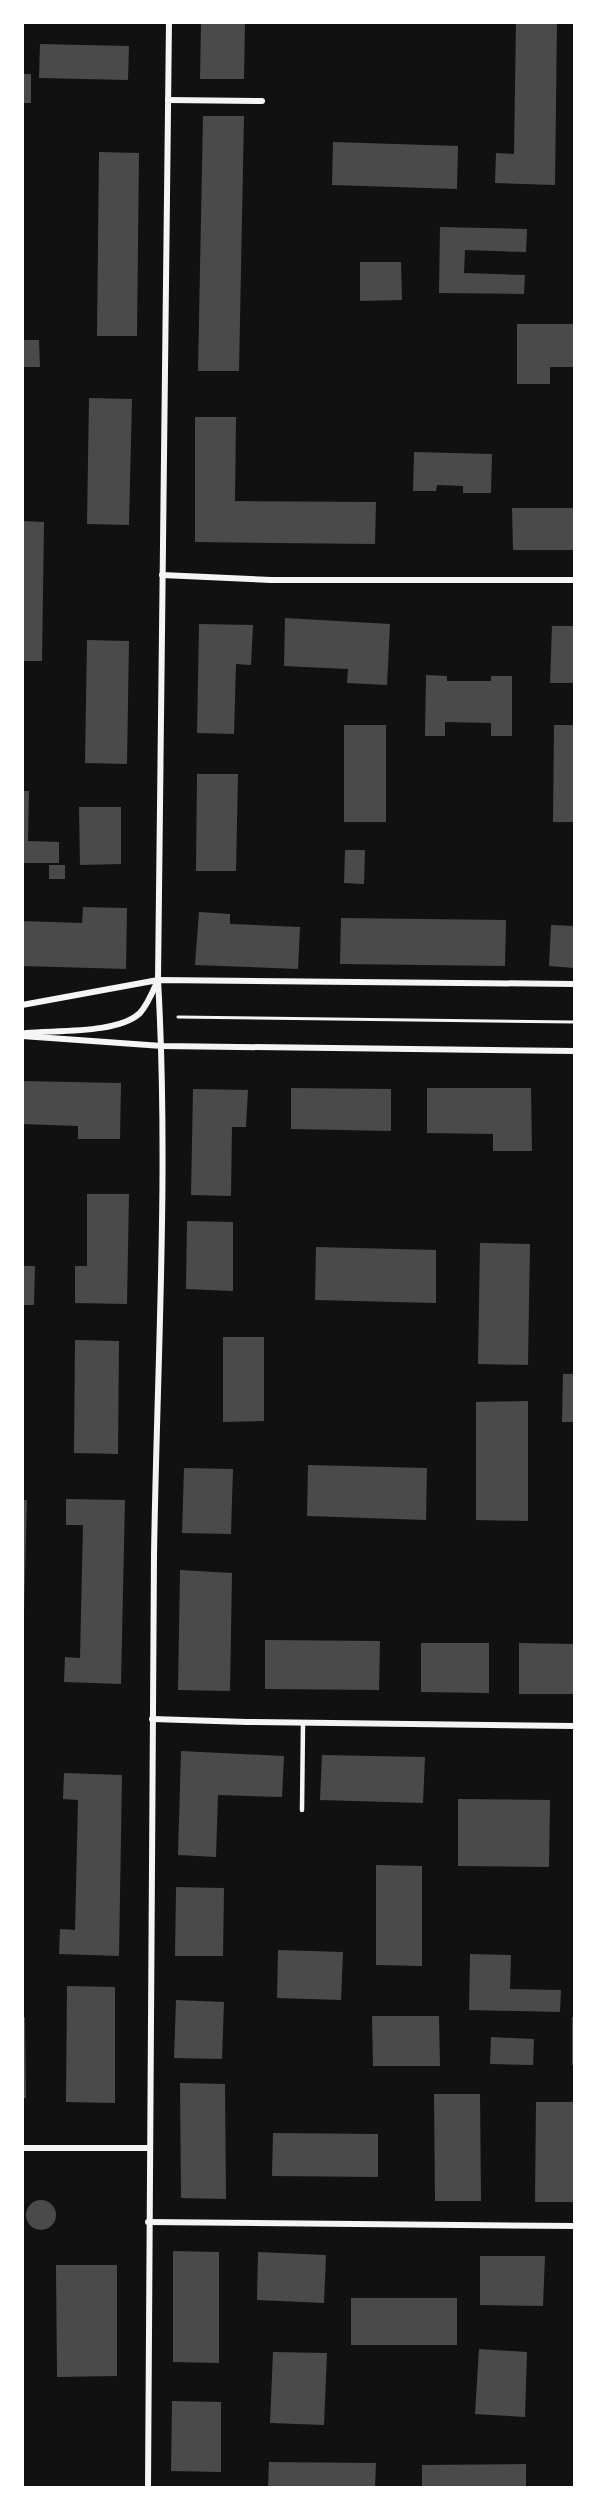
<svg xmlns="http://www.w3.org/2000/svg" width="597" height="2510" font-family="Inter,sans-serif">
<style>
.building{fill:#4a4a4a}
.lines{fill:none;stroke-linecap:round;stroke-linejoin:round}
.path{stroke:#f5f5f5;stroke-width:3}
.service{stroke:#f5f5f5;stroke-width:4.5}
.minor{stroke:#f5f5f5;stroke-width:6}
</style>
<rect width="100%" height="100%" fill="#111"/>
<g class="building">
<path d="M201 22H245L244 79H200Z"/>
<path d="M516 22H557L555 185 495 183 496 153 514 154Z"/>
<path d="M40 44 129 46 128 80 39 78Z"/>
<rect x="22" y="74" width="9" height="29"/>
<path d="M203 116H244L239 371H198Z"/>
<path d="M333 142 458 146 457 189 332 185Z"/>
<path d="M99 152 139 153 137 336H97Z"/>
<path d="M440 227 527 229 526 252 465 250 464 273 525 275 524 294 439 293Z"/>
<path d="M360 262H401L402 300 360 301Z"/>
<path d="M517 324H574V367H550V384H517Z"/>
<path d="M22 340H39L40 367H22Z"/>
<path d="M89 398 132 399 129 525 87 524Z"/>
<path d="M195 417H236L235 501 376 502 375 544 195 542Z"/>
<path d="M414 452 492 454 491 493H463V486L437 485 436 491H413Z"/>
<path d="M512 508H574V550H513Z"/>
<path d="M22 521 44 522 42 661H22Z"/>
<path d="M285 618 390 624 387 685 347 683 348 669 284 666Z"/>
<path d="M199 624 253 625 251 665 236 664 234 734 197 733Z"/>
<path d="M552 626H574V683H550Z"/>
<path d="M87 640 129 641 127 764 85 763Z"/>
<path d="M426 675 447 676V681H491V676H512V736H491V723L445 722V736H425Z"/>
<rect x="344" y="725" width="42" height="97"/>
<path d="M554 725H574V822H553Z"/>
<path d="M197 774H238L236 871H196Z"/>
<path d="M22 791H29L28 841 59 842V863H22Z"/>
<path d="M79 807H121V864L80 865Z"/>
<path d="M345 850H365L364 884 344 883Z"/>
<rect x="49" y="865" width="16" height="14"/>
<path d="M83 907 127 908 126 969 22 966V921L82 923Z"/>
<path d="M199 912 230 914V924L300 927 298 969 195 965Z"/>
<path d="M341 918 506 920 505 966 340 964Z"/>
<path d="M551 925 574 926V968L549 966Z"/>
<path d="M22 1081 121 1083 120 1139H78V1126L22 1124Z"/>
<path d="M291 1088 391 1089V1131L291 1129Z"/>
<path d="M427 1088H531L532 1151H493V1134L427 1133Z"/>
<path d="M193 1089 248 1090 246 1127H232L231 1196 191 1195Z"/>
<path d="M87 1194H129L127 1304 75 1303V1266H87Z"/>
<path d="M187 1221 233 1222V1291L186 1289Z"/>
<path d="M480 1243 530 1244 528 1365 478 1364Z"/>
<path d="M316 1247 436 1250V1303L315 1300Z"/>
<path d="M22 1266H35L34 1305H22Z"/>
<path d="M223 1337H264V1421L223 1422Z"/>
<path d="M75 1340 119 1341 118 1454 74 1453Z"/>
<path d="M563 1374H574V1422H562Z"/>
<path d="M528 1401V1521L476 1520V1402Z"/>
<path d="M308 1465 427 1468 426 1520 307 1516Z"/>
<path d="M184 1468 233 1469 231 1534 182 1533Z"/>
<path d="M66 1499 125 1500 121 1684 64 1682 65 1657 80 1658 83 1525H66Z"/>
<path d="M22 1500H27L24 1612H22Z"/>
<path d="M180 1570 232 1573 230 1691 178 1690Z"/>
<path d="M265 1640 380 1641 379 1690 265 1689Z"/>
<path d="M421 1643H489V1693L421 1692Z"/>
<path d="M519 1643 574 1644V1694H519Z"/>
<path d="M181 1751 284 1756 282 1797 218 1795 216 1857 178 1855Z"/>
<path d="M322 1755 425 1757 423 1803 320 1800Z"/>
<path d="M64 1773 122 1775 119 1956 59 1954 60 1929 75 1930 78 1800 63 1799Z"/>
<path d="M458 1799 550 1800 549 1867 458 1866Z"/>
<path d="M376 1865 422 1866V1966L376 1965Z"/>
<path d="M176 1887 224 1888 223 1956H175Z"/>
<path d="M278 1950 343 1952 341 2000 277 1998Z"/>
<path d="M470 1954 511 1955 510 1989 561 1990 560 2012 469 2010Z"/>
<path d="M67 1986 115 1987V2103L66 2102Z"/>
<path d="M176 2000 224 2002 222 2059 174 2058Z"/>
<path d="M372 2016H439L440 2066H373Z"/>
<path d="M25 2017 26 2098H22V2018Z"/>
<rect x="572" y="2017" width="2" height="48"/>
<path d="M491 2037 534 2039 533 2065 490 2064Z"/>
<path d="M180 2083 225 2084 226 2199 181 2198Z"/>
<path d="M434 2094H480L481 2201H435Z"/>
<path d="M536 2102H574V2202H535Z"/>
<path d="M273 2133 378 2134V2177L272 2176Z"/>
<circle cx="41" cy="2215" r="15"/>
<path d="M173 2251 219 2252V2363L173 2362Z"/>
<path d="M258 2252 326 2255 324 2303 257 2300Z"/>
<path d="M480 2256H545L543 2306 480 2305Z"/>
<path d="M56 2265H117V2376L57 2377Z"/>
<rect x="351" y="2298" width="106" height="47"/>
<path d="M479 2349 527 2352 525 2417 475 2414Z"/>
<path d="M273 2352 327 2353 324 2425 270 2423Z"/>
<path d="M172 2401 221 2402V2472L171 2471Z"/>
<path d="M269 2462 376 2463 375 2488H268Z"/>
<path d="M526 2464V2488H422V2465Z"/>
</g>
<g class="lines">
<path class="path" d="M178 1017 574 1022"/>
<path class="service" d="M302 1810 303 1723"/>
<g class="minor">
<path d="M168 100 262 101"/>
<path d="M162 575 271 580H574"/>
<path d="M22 1005 158 980 574 984"/>
<path d="M26 1033C56 1030 118 1034 140 1013 148 1004 153 991 158 980"/>
<path d="M22 1036 162 1046 574 1051"/>
<path d="M152 1719 247 1722 574 1726"/>
<path d="M22 2148H150"/>
<path d="M148 2222 574 2226"/>
<path d="M148 2488C149 2177 150 1866 154 1555 157 1364 169 1171 158 980L169 22"/>
</g>
</g>
<rect width="597" height="2510" fill="none" stroke="#ffffff" stroke-width="48"/>
</svg>
